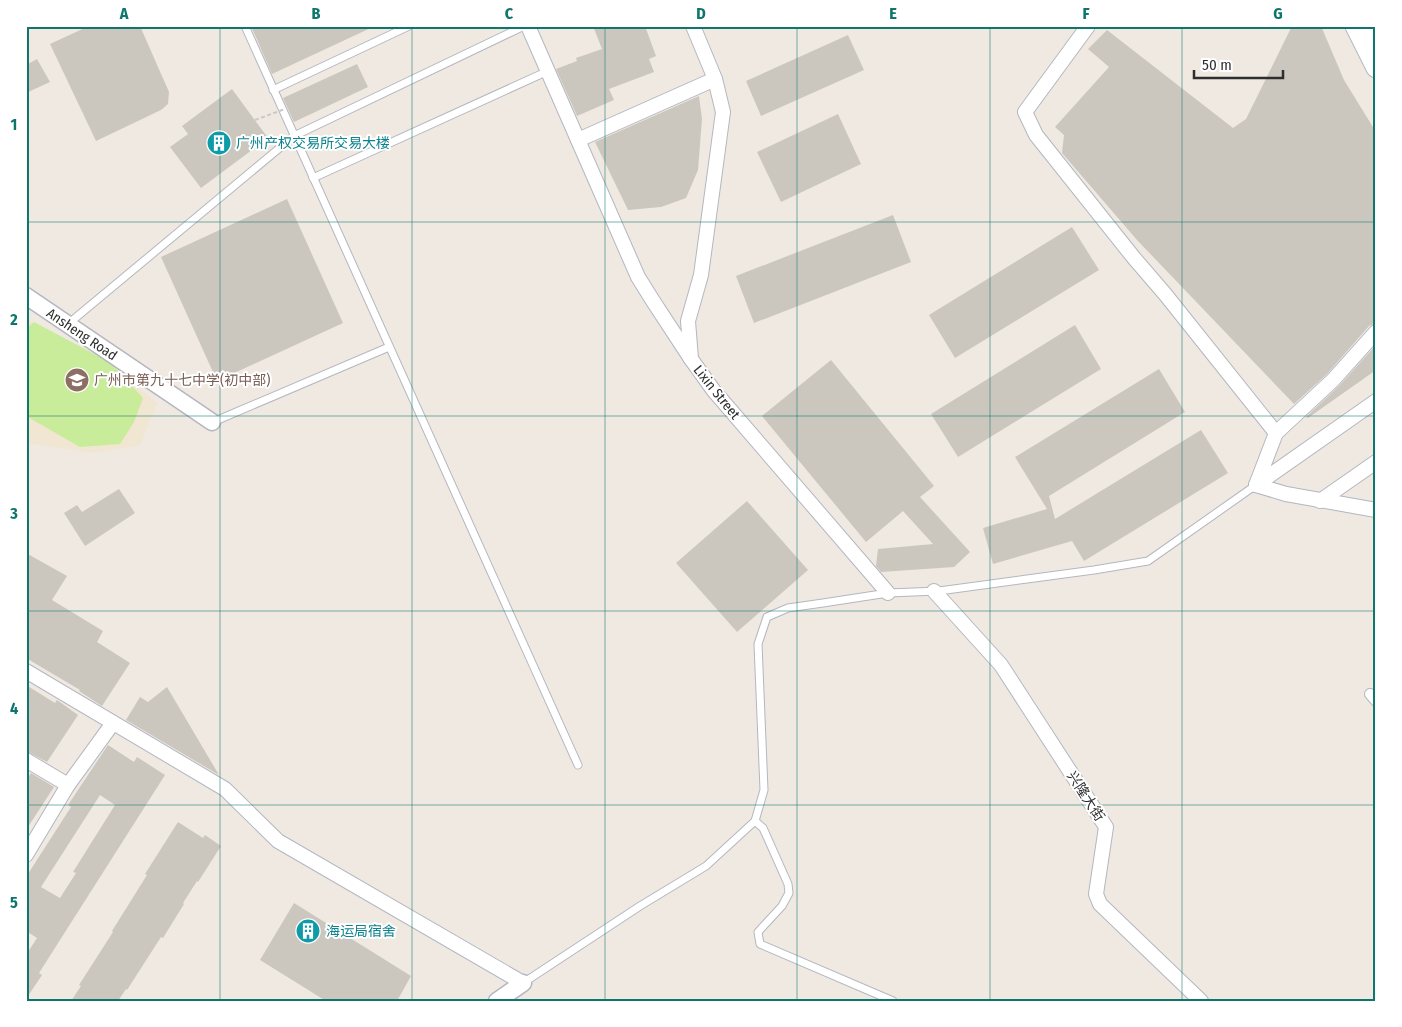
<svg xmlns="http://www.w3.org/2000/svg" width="1402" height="1027" font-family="'Fira Sans Condensed','Noto Sans SC',sans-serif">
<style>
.education{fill:#f0e6d1}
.pitch{fill:#c9ec9a}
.building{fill:#cbc7bf;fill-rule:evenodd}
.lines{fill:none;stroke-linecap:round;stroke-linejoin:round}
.service-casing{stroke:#b4b7c1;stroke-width:9}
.pedestrian-casing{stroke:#b4b7c1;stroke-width:12}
.minor-casing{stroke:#b4b7c1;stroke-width:16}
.tertiary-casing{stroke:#b4b7c1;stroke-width:19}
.secondary-casing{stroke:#b4b7c1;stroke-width:21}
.service{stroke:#fff;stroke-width:7}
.pedestrian{stroke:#fff;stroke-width:10}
.minor{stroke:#fff;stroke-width:14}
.tertiary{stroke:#fff;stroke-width:16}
.secondary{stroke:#fff;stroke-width:19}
.path-bridge{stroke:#c9c9c9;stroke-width:2;stroke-dasharray:4 2.5;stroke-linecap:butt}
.grid{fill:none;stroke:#0f766e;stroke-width:1;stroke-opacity:0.55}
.labels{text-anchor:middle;stroke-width:4;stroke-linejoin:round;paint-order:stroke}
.culture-label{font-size:14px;fill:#0d838f;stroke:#fff;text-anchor:start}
.street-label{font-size:14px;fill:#2e2e2e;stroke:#fff}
.education-label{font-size:14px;fill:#785e54;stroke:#fff;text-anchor:start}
.neatline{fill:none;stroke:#0f766e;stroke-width:2}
.grid-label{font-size:16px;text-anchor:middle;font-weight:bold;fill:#0f766e}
</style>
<rect width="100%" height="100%" fill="#efe9e1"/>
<path class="education" d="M26 319 100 357 157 403 140 445 94 453 26 443Z"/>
<path class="pitch" d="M34 322 111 363 143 398 134 422 120 444 80 447 26 416V329Z"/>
<g class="building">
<path d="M89 26H140L169 92 168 104 161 110 96 141 50 44Z"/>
<path d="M251 26H375L272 74Z"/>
<path d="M593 26H645L656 56 649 59 654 72 609 89 614 100 577 116 556 69 577 61 576 58 602 49Z"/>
<path d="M1292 26H1321L1344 80 1376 132V323L1369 326 1327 374 1294 404 1137 240 1062 153 1064 135 1055 127 1109 67 1088 49 1107 30 1233 128 1246 119Z"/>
<path d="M848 35 864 70 761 116 746 81Z"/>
<path d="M37 59 50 82 26 93V65Z"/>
<path d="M357 64 368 87 294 122 283 98Z"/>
<path d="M232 89 268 138 201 188 170 147 188 134 182 126Z"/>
<path d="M699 96 702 119 698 170 686 198 661 207 628 210 595 142Z"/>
<path d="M838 114 861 164 781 202 757 152Z"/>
<path d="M287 199 343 323 217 381 161 257Z"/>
<path d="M893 215 911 262 754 323 736 276Z"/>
<path d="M1072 227 1099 270 955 358 929 315Z"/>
<path d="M1075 325 1101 369 958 457 931 414Z"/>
<path d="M1376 345V370L1308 418 1306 417 1339 386Z"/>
<path d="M831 360 934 486 920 497 970 552 954 567 881 572 876 566 878 549 933 544 903 511 866 542 762 416Z"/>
<path d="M1159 369 1185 412 1049 496 1055 519 1201 430 1228 473 1084 561 1072 541 993 564 983 528 1047 509 1015 457Z"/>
<path d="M119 489 135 513 85 546 64 513 77 505 82 512Z"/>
<path d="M747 501 808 570 737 632 676 563Z"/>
<path d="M26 553 67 576 52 600 103 631 97 642 130 663 102 706 79 691 80 690 26 658Z"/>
<path d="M26 685 55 703 57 700 78 715 47 762 26 751Z"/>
<path d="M167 687 219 775 126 720 140 697 148 702Z"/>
<path d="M108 745 134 762 137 757 165 775 39 973 42 975 26 999V955L37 938 26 931V877L71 807 68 805ZM100 795 115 805 73 872 76 873 60 898 41 887Z"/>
<path d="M31 773 54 787 26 830V781Z"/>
<path d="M178 822 203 838 205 835 221 846 198 882 197 881 183 903 184 904 163 938 161 937 127 990 126 989 118 1001H71L81 986 79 985 113 932 112 931 147 875 145 874Z"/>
<path d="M294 903 411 976 397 1001H326L260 960Z"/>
</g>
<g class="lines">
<defs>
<g id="service">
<path d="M245 26 578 765"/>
<path d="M273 90 409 26"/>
<path d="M313 178 548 71"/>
<path d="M68 324 294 136 524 26"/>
<path d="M213 422 389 347"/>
<path d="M755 821 763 828 788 884 789 893 782 906 758 932 760 944 893 1001"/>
<path d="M523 983 640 906 706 866 755 821 764 790 758 644 767 617 788 608 823 603 888 593 939 591 1027 579 1094 570 1148 561 1256 485"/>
</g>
<path id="pedestrian" d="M1370 694 1376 701"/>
<g id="minor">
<path d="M528 26 638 277 653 301 691 359"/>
<path d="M693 26 715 79 723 112 701 275 688 321 691 359 714 391 888 593"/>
<path d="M1088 26 1025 112 1036 135 1134 258 1165 294 1276 433"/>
<path d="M578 140 715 79"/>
<path d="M1256 485 1276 433 1333 380 1376 332"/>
<path d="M1256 485 1376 401"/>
<path d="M1256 485 1286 494 1376 510"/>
<path d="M1320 501 1376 462"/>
<path d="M934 591 1001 665 1106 827 1096 894 1100 904 1201 1001"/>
<path d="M26 671 225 789 278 841 523 983"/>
<path d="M26 760 68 785 26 855"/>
<path d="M68 785 113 723"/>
</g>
<g id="tertiary">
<path d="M26 296 212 422"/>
<path d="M497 1001 523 983"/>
</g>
<g id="secondary">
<path d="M1355 26 1376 68"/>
<path d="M1371 26 1376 37"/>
</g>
</defs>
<use href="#service" class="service-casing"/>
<use href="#pedestrian" class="pedestrian-casing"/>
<use href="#minor" class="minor-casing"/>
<use href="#tertiary" class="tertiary-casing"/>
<use href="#secondary" class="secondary-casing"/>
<use href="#service" class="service"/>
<use href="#pedestrian" class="pedestrian"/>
<use href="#minor" class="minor"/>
<use href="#tertiary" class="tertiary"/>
<use href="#secondary" class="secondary"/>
<path class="path-bridge" d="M255 120 285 109"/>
</g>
<path class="grid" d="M220 26V1001M412 26V1001M605 26V1001M797 26V1001M990 26V1001M1182 26V1001M26 222H1376M26 416H1376M26 611H1376M26 805H1376"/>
<defs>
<symbol id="building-disc" viewBox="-11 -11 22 22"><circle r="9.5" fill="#0f9aa8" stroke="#fff"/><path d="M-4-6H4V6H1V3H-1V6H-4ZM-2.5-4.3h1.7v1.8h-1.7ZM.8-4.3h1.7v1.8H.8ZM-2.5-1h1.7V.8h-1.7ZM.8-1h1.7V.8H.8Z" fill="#fff"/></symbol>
<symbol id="school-disc" viewBox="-11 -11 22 22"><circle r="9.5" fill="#8d6e63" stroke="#fff"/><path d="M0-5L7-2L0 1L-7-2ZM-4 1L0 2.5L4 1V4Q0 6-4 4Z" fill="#fff"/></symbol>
</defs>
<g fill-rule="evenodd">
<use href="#building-disc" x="205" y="129" width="28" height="28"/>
<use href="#school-disc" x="63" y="366" width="28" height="28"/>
<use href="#building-disc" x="294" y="917" width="28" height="28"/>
</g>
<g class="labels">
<g class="culture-label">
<text x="236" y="148">广州产权交易所交易大楼</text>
<text x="326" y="936">海运局宿舍</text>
</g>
<g class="street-label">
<text transform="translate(82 334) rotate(34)" y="5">Ansheng Road</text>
<text transform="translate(717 392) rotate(51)" y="5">Lixin Street</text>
<text transform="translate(1086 796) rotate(57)" y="5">兴隆大街</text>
</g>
<g class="education-label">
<text x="94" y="385">广州市第九十七中学(初中部)</text>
</g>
</g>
<rect width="1402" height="1027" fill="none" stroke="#ffffff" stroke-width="55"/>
<path d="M1194 70v8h89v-8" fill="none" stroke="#2e2e2e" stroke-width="2.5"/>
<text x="1202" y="70" font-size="15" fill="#2e2e2e" stroke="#ffffff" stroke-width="4" paint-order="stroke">50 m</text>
<rect x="28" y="28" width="1346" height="972" class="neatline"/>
<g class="grid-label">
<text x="124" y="19">A</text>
<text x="316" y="19">B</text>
<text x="509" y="19">C</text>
<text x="701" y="19">D</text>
<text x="893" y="19">E</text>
<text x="1086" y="19">F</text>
<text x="1278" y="19">G</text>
<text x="14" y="130">1</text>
<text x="14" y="325">2</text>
<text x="14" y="519">3</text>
<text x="14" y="714">4</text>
<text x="14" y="908">5</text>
</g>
</svg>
